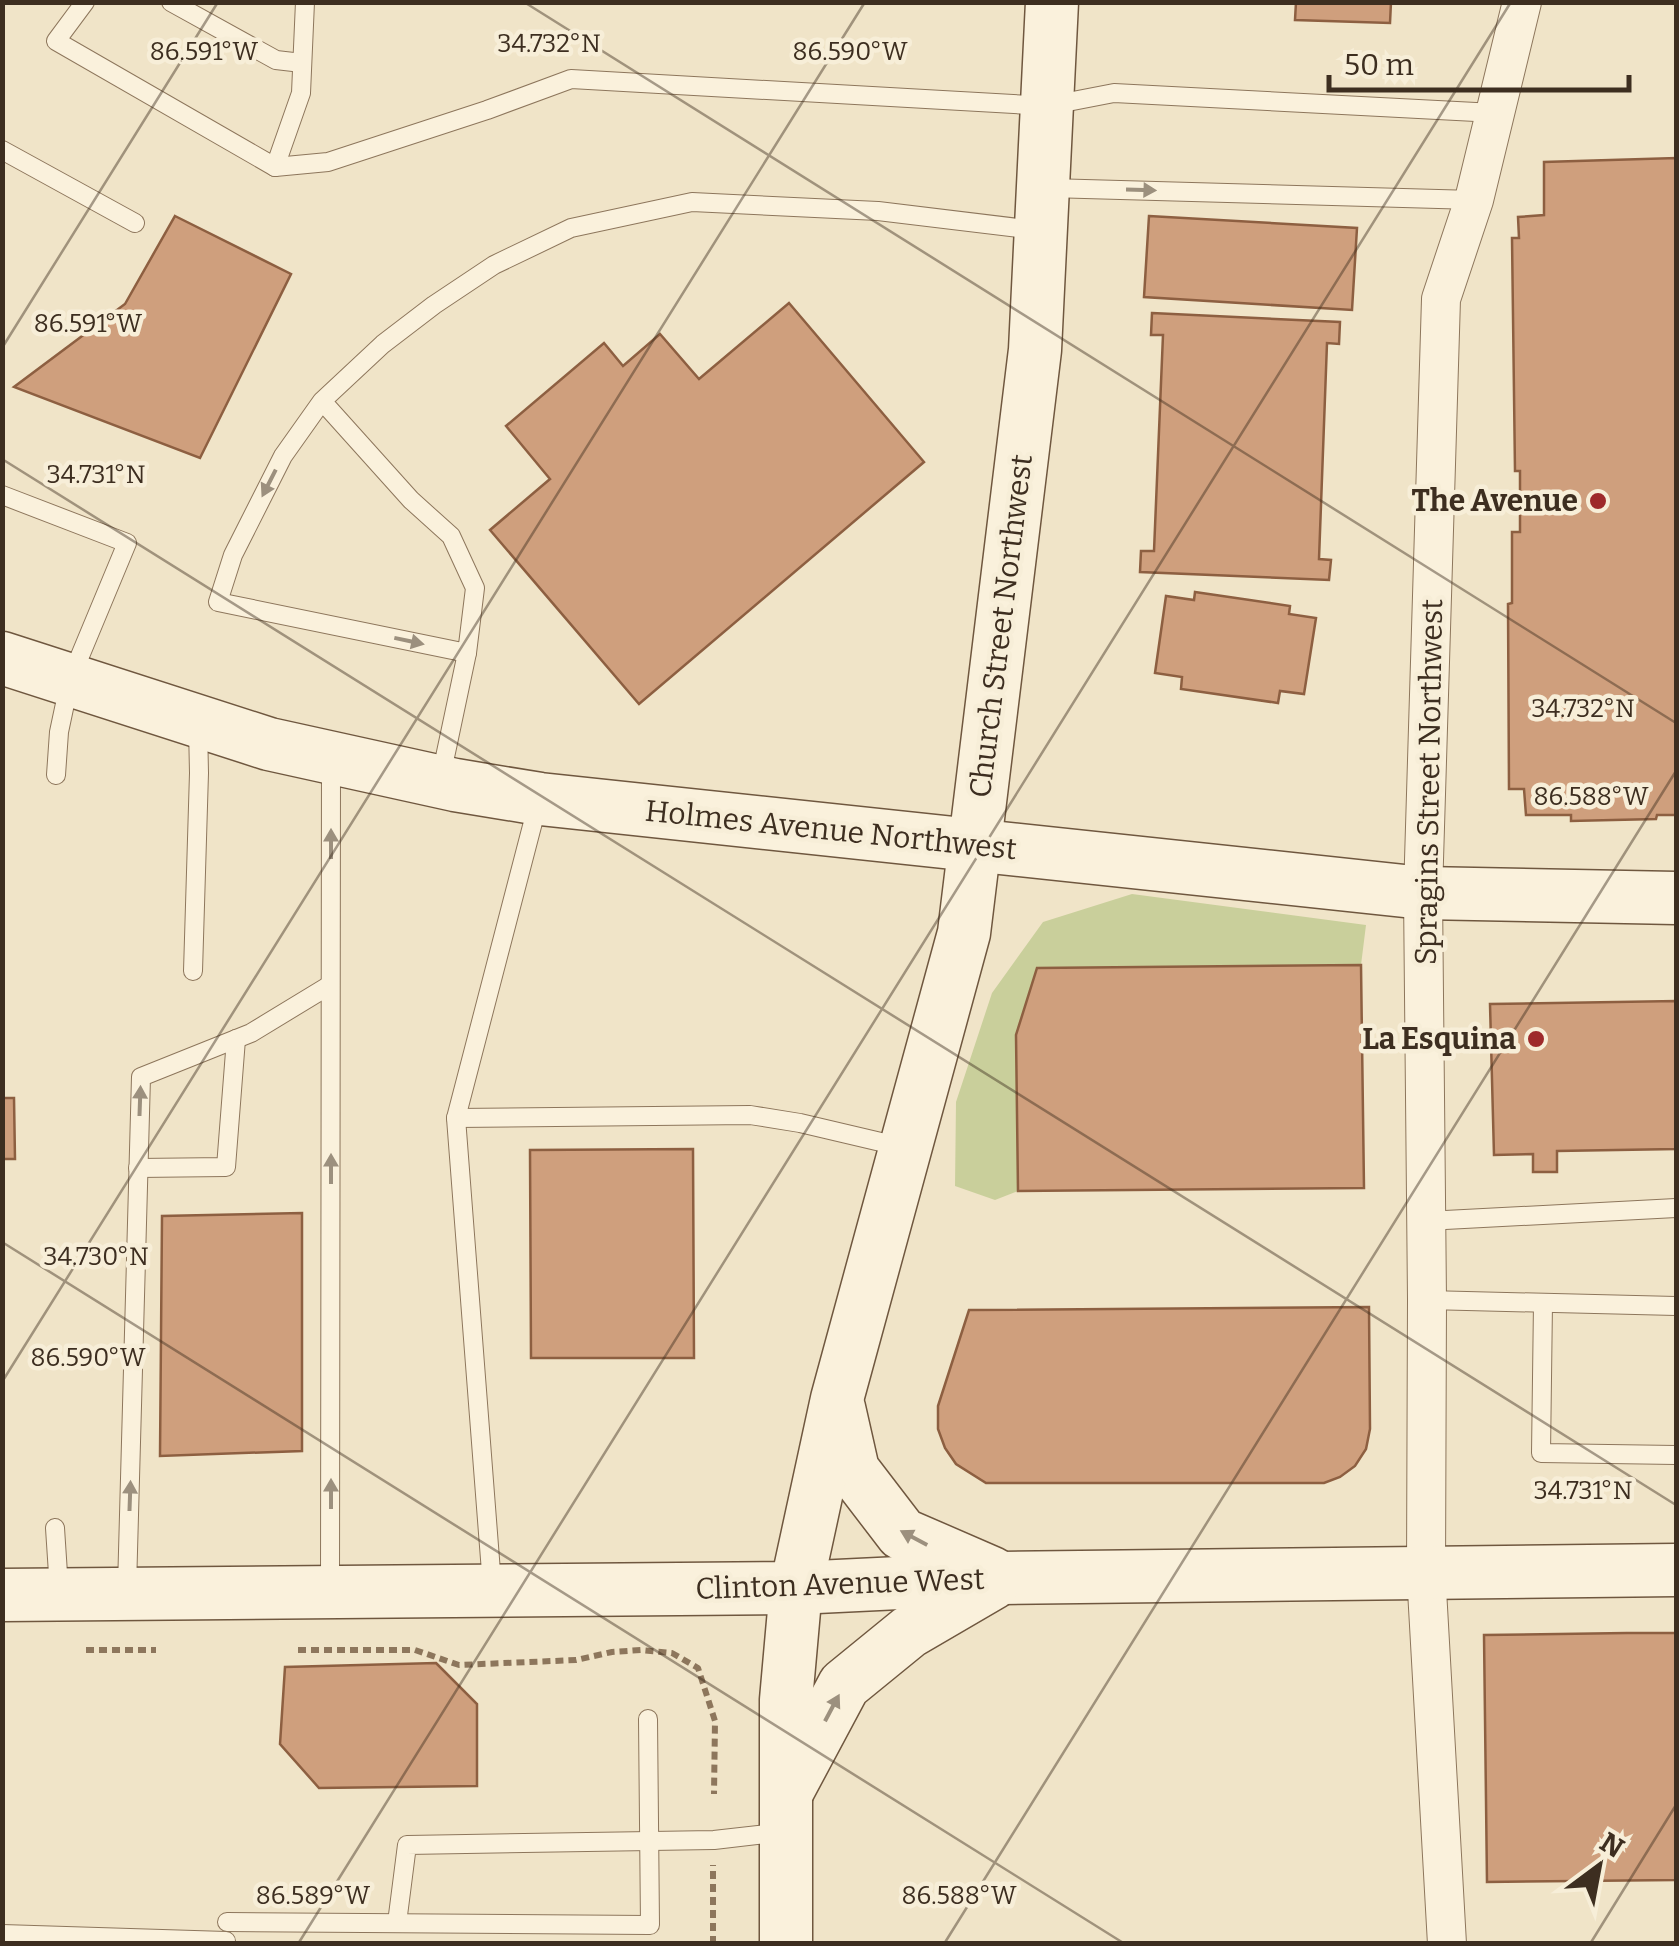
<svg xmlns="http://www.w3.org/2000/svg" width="1679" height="1946" font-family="Bitter,serif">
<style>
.green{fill:#c9cf9b}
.building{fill:#cf9f7d;stroke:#8d5f41;stroke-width:2.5}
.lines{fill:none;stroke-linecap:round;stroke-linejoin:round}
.lane-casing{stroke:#8d765c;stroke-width:20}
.street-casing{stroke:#8d765c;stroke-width:40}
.secondary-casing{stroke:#6f573f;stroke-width:55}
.path{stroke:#8d765c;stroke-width:6;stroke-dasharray:8 5;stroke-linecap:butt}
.lane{stroke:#faf1dc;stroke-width:18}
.street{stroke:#faf1dc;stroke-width:38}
.secondary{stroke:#faf1dc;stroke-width:52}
.oneway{fill:#9c907e}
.ticks{fill:none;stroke:#3d2e20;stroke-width:2.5;stroke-opacity:0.45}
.poi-dot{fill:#9e2a2b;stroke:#f7eed8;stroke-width:4}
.labels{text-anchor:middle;stroke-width:9;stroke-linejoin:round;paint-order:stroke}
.poi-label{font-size:30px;font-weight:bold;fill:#3d2e20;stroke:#f7eed8;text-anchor:end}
.street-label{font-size:30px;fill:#3d2e20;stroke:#f7eed8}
.ticks-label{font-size:25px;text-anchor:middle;fill:#3d2e20;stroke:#f7eed8;stroke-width:9;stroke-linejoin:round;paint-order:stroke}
</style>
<rect width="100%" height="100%" fill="#f0e4c8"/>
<path class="green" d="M1132 894 1366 925 1361 965 1037 968 1018 1191 995 1200 955 1186 956 1102 992 993 1043 922Z"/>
<g class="building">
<path d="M1296 2H1391L1390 23 1295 20Z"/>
<path d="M1676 158V815H1657L1656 819 1571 821V815H1526L1524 789H1509L1508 604 1512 603V532H1520V471H1515L1512 238H1519L1518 217 1544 215V162Z"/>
<path d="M175 216 291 274 200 458 14 387 125 304Z"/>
<path d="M1149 216 1357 228 1352 310 1144 297Z"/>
<path d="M789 303 924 462 639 704 490 530 550 479 506 426 604 343 623 366 660 334 699 379Z"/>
<path d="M1152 313 1340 322 1339 344 1327 343 1319 559 1331 560 1329 580 1140 572 1141 551H1154L1163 335H1151Z"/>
<path d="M1195 592 1290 606 1289 614 1316 618 1304 694 1280 691 1278 703 1181 689 1182 677 1155 673 1166 596 1194 600Z"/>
<path d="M1361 965 1364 1188 1018 1191 1016 1035 1037 968Z"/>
<path d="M1676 1001V1149L1557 1151V1172H1533V1154L1494 1155 1490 1004Z"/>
<path d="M2 1098H14L15 1159H2Z"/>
<path d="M693 1149 694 1358H531L530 1150Z"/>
<path d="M302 1213V1451L160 1456 162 1216Z"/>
<path d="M1369 1307 1370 1429 1366 1449 1355 1466 1340 1477 1324 1483H986L956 1464 945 1448 938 1429V1406L969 1310Z"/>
<path d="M1627 1633H1676V1880L1487 1882 1484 1635Z"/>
<path d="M436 1663 477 1704V1786L319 1788 280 1744 285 1667Z"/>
</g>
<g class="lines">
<defs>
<g id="lane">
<path d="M85 2 56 41 275 167 301 93 305 2"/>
<path d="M171 2 276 60 302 63"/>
<path d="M2 150 135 223"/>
<path d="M275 167 328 162 487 110 571 79 1047 106 1114 93 1495 113"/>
<path d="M1049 188 1474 200"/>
<path d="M322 401 411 500 451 536 475 588 467 653 218 602 233 555 283 456 322 401 383 344 434 305 494 265 571 228 692 202 878 211 1035 230"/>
<path d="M2 495 127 543 70 680 59 732 56 775"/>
<path d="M441 776 467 653"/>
<path d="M193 971 199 773 198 726"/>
<path d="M456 1118 750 1115 800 1123 902 1147"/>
<path d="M138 1168 226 1167 236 1039"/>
<path d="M1426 1221 1676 1208"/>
<path d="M1427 1300 1676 1306"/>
<path d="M1543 1303 1541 1453 1676 1455"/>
<path d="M55 1528 59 1589"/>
<path d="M492 1585 456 1118 538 803"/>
<path d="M330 1586 331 762"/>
<path d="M127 1588 141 1077 251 1033 330 985"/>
<path d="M227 1922 650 1925 648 1719"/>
<path d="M397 1923 407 1845 714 1840 783 1832"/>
<path d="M2 1934 226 1941"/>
</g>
<path id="street" d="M1447 1944 1426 1572 1427 1300 1423 893 1441 299 1474 200 1522 2"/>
<g id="secondary">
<path d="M2 658 269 744 455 785 540 799 1423 893 1676 898"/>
<path d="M839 1408 853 1470 902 1534 992 1573"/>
<path d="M2 1595 796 1588 1002 1578 1676 1570"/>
<path d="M789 1788 844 1685 909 1632 993 1583"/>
<path d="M786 1944V1700L796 1588 837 1399 964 933 1035 350 1052 2"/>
</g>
</defs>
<use href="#lane" class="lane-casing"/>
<use href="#street" class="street-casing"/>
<use href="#secondary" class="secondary-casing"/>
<g class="path">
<path d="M86 1650H156"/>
<path d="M298 1650H415L459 1665 576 1660 612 1652 641 1650 672 1653 698 1668 715 1721 714 1794"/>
<path d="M713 1944V1865"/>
</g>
<use href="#lane" class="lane"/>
<use href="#street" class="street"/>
<use href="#secondary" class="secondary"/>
</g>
<defs><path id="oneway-solid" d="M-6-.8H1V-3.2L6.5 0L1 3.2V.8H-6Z" transform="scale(2.5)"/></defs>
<g class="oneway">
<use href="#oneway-solid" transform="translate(1141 190) rotate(2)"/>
<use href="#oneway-solid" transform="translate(269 483) rotate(117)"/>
<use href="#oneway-solid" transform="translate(409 641) rotate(12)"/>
<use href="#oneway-solid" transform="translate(331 844) rotate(-90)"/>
<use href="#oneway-solid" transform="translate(140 1101) rotate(-88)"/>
<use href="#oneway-solid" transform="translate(331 1169) rotate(-90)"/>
<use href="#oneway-solid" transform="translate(331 1494) rotate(-90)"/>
<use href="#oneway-solid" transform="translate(130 1496) rotate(-88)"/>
<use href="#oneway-solid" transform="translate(914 1538) rotate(-152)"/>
<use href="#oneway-solid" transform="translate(832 1708) rotate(-62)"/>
</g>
<path class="ticks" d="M524 2 1676 723M2 348 218 2M2 459 1676 1505M2 1242 1125 1944M2 1382 865 2M298 1944 1511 2M944 1944 1676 771M1590 1944 1676 1805"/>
<g class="poi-dot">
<circle cx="1598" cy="501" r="10"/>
<circle cx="1536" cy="1039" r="10"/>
</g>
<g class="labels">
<g class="poi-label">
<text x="1578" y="511">The Avenue</text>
<text x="1516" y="1049">La Esquina</text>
</g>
<g class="street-label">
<text transform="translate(1001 626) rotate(-83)" y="10">Church Street Northwest</text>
<text transform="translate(1429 782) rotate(-89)" y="10">Spragins Street Northwest</text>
<text transform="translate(831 830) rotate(6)" y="10">Holmes Avenue Northwest</text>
<text transform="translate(840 1584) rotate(-2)" y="10">Clinton Avenue West</text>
</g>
</g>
<g class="ticks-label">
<text x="549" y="52">34.732°N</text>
<text x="204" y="60">86.591°W</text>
<text x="850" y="60">86.590°W</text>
<text x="88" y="332">86.591°W</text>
<text x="96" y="483">34.731°N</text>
<text x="1583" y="717">34.732°N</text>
<text x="1591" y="805">86.588°W</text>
<text x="96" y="1265">34.730°N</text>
<text x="88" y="1366">86.590°W</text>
<text x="1583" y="1499">34.731°N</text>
<text x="313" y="1904">86.589°W</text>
<text x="959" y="1904">86.588°W</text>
</g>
<rect width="1679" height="1946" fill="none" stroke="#3d2e20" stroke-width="10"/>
<g transform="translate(1599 1866) rotate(32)" stroke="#f7eed8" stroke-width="8" paint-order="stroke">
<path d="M0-8L18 38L0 25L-18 38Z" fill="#3d2e20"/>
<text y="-15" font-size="28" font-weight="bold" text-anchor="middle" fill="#3d2e20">N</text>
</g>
<path d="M1329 75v15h300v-15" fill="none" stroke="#3d2e20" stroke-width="5"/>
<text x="1344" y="75" font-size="30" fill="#3d2e20" stroke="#f7eed8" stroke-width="8" paint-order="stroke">50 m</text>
</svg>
